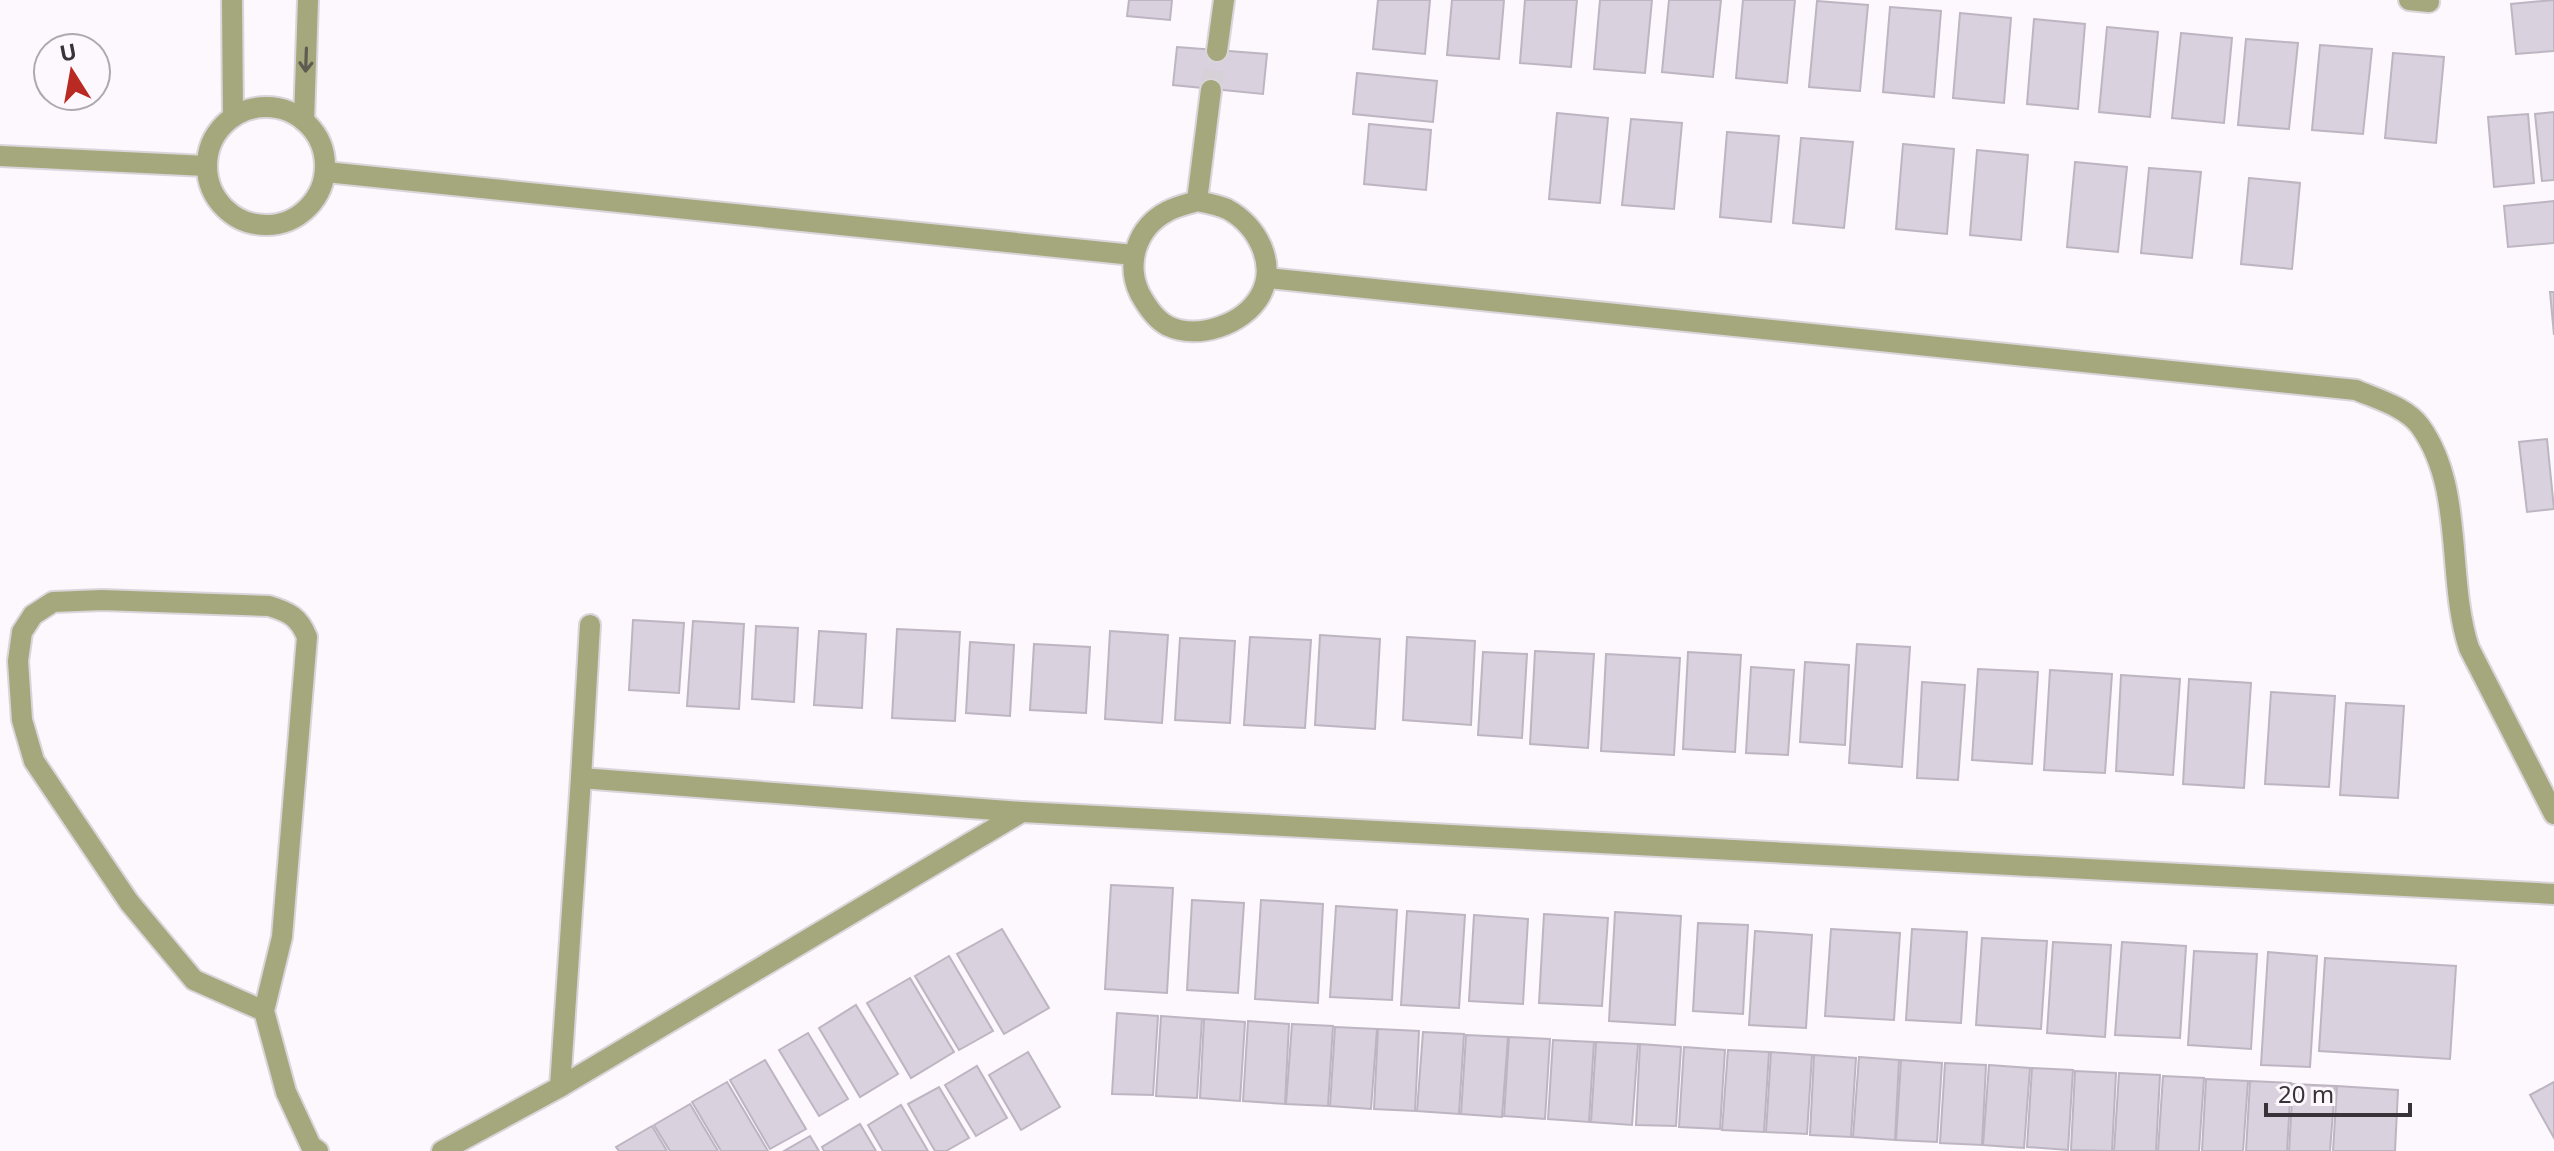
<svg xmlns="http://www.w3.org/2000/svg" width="2554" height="1151" font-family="'Noto Sans',sans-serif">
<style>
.building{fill:#d9d1dd;stroke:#beb5c2;stroke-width:2}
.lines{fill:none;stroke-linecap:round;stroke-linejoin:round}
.minor-tunnel{stroke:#d5d1d6;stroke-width:20;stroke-dasharray:20 10;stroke-linecap:butt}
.minor-casing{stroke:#d9d5da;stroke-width:24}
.minor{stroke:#a4a87c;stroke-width:20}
.oneway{stroke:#5d5c50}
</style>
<rect width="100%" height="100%" fill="#fcf8fd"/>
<g class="building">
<path d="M1129 0H1172L1170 20 1127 16Z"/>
<path d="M1378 0H1430L1425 54 1373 49Z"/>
<path d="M1452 0H1504L1499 59 1447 55Z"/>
<path d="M1525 0H1577L1571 67 1520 63Z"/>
<path d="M1600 0H1652L1645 73 1594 69Z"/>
<path d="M1669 0H1721L1713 77 1662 72Z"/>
<path d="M1743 0H1795L1787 83 1736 78Z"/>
<path d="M2554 0V51L2516 54 2511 4Z"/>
<path d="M1817 1 1868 5 1860 91 1809 87Z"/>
<path d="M1890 7 1941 11 1934 97 1883 92Z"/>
<path d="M1960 13 2011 18 2004 103 1953 98Z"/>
<path d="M2034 19 2085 24 2078 109 2027 104Z"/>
<path d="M2107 27 2158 32 2150 117 2099 112Z"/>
<path d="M2181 33 2232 38 2224 123 2172 118Z"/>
<path d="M2246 39 2298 43 2289 129 2238 125Z"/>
<path d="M2320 45 2372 49 2363 134 2312 130Z"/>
<path d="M1177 47 1267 54 1263 94 1173 85Z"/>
<path d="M2393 53 2444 57 2436 143 2385 138Z"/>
<path d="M1357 73 1437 81 1433 122 1353 114Z"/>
<path d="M2554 112V180L2542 181 2535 114Z"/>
<path d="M1557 113 1608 118 1600 203 1549 199Z"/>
<path d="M2528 114 2534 183 2494 187 2488 117Z"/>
<path d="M1631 119 1682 123 1674 209 1622 205Z"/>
<path d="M1369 124 1431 130 1426 190 1364 184Z"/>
<path d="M1727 132 1779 136 1771 222 1720 217Z"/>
<path d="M1801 138 1853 142 1844 228 1793 223Z"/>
<path d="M1903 144 1954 149 1947 234 1896 229Z"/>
<path d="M1977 150 2028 155 2021 240 1970 235Z"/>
<path d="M2075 162 2127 167 2118 252 2067 247Z"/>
<path d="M2149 168 2201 172 2192 258 2141 253Z"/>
<path d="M2249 178 2300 183 2292 269 2241 264Z"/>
<path d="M2554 201V243L2508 247 2504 206Z"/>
<path d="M2550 292H2554V335Z"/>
<path d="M2547 439 2554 509 2527 512 2519 442Z"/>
<path d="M633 620 684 623 679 693 629 690Z"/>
<path d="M693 621 744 624 739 709 687 706Z"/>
<path d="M756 626 798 628 794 702 752 699Z"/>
<path d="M897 629 960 632 955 721 892 718Z"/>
<path d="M819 631 866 634 862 708 814 705Z"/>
<path d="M1110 631 1168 635 1162 723 1105 719Z"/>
<path d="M1320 635 1380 639 1375 729 1315 725Z"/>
<path d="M1250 637 1311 640 1305 728 1244 725Z"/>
<path d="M1407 637 1475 641 1471 725 1403 720Z"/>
<path d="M1180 638 1235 641 1230 723 1175 720Z"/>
<path d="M970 642 1014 645 1010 716 966 713Z"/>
<path d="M1034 644 1090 647 1086 713 1030 710Z"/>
<path d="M1857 644 1910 647 1902 767 1849 763Z"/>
<path d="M1535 651 1594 654 1588 748 1530 744Z"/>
<path d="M1483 652 1527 654 1522 738 1478 735Z"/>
<path d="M1688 652 1741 655 1735 752 1683 749Z"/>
<path d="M1606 654 1680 658 1674 755 1601 751Z"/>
<path d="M1805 662 1849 665 1845 745 1800 742Z"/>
<path d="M1751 667 1794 670 1788 755 1746 753Z"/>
<path d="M1978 669 2038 672 2032 764 1972 760Z"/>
<path d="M2050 670 2112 674 2105 773 2044 770Z"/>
<path d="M2121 675 2180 679 2173 775 2116 771Z"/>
<path d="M2189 679 2251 683 2244 788 2183 784Z"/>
<path d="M1922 682 1965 685 1958 780 1917 778Z"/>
<path d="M2271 692 2335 696 2329 787 2265 784Z"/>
<path d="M2346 703 2404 706 2398 798 2340 795Z"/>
<path d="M1111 885 1173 888 1167 993 1105 989Z"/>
<path d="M1192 900 1244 903 1238 993 1187 990Z"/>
<path d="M1261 900 1323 904 1318 1003 1255 999Z"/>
<path d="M1336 906 1397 910 1392 1000 1330 997Z"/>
<path d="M1407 911 1465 915 1459 1008 1401 1005Z"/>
<path d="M1615 912 1681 916 1675 1025 1609 1021Z"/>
<path d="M1544 914 1608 918 1602 1006 1539 1003Z"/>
<path d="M1474 915 1528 919 1523 1004 1469 1001Z"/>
<path d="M1698 923 1748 925 1743 1014 1693 1011Z"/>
<path d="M1002 929 1049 1008 1004 1034 957 954Z"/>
<path d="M1831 929 1900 933 1894 1020 1825 1016Z"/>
<path d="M1912 929 1967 932 1961 1023 1906 1020Z"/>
<path d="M1755 931 1812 935 1806 1028 1749 1025Z"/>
<path d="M1982 938 2047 941 2041 1029 1976 1025Z"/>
<path d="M2053 942 2111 945 2105 1037 2047 1033Z"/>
<path d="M2122 942 2186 946 2180 1038 2115 1035Z"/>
<path d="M2194 951 2257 954 2251 1049 2188 1045Z"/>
<path d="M2268 952 2317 956 2310 1067 2261 1065Z"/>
<path d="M949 956 993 1031 959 1050 915 976Z"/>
<path d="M2325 958 2456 966 2450 1059 2319 1051Z"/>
<path d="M910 978 954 1052 911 1078 867 1003Z"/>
<path d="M856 1005 898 1074 860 1097 819 1028Z"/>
<path d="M1117 1013 1158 1016 1153 1095 1112 1094Z"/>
<path d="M1161 1016 1202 1019 1197 1098 1156 1096Z"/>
<path d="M1204 1019 1245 1022 1240 1101 1200 1098Z"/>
<path d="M1248 1021 1289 1024 1285 1104 1243 1101Z"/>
<path d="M1292 1024 1333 1026 1328 1106 1286 1104Z"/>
<path d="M1335 1027 1377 1029 1371 1109 1330 1106Z"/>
<path d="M1378 1029 1419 1031 1415 1111 1374 1109Z"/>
<path d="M1423 1032 1464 1034 1459 1114 1417 1111Z"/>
<path d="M808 1033 848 1099 819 1116 779 1050Z"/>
<path d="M1466 1035 1508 1037 1502 1117 1461 1114Z"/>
<path d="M1509 1037 1550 1039 1545 1119 1504 1116Z"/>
<path d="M1553 1040 1594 1042 1589 1122 1548 1119Z"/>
<path d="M1596 1042 1638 1044 1632 1125 1591 1122Z"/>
<path d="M1640 1044 1681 1047 1676 1126 1636 1125Z"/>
<path d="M1684 1047 1725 1050 1720 1129 1679 1127Z"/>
<path d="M1728 1050 1769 1052 1764 1132 1722 1130Z"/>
<path d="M1028 1052 1060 1107 1021 1130 989 1075Z"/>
<path d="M1771 1052 1812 1055 1807 1134 1766 1132Z"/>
<path d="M1814 1055 1856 1058 1851 1137 1810 1135Z"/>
<path d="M1859 1057 1899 1060 1895 1140 1853 1137Z"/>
<path d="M765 1060 806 1129 770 1149 730 1080Z"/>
<path d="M1901 1060 1942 1063 1937 1142 1896 1140Z"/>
<path d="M1945 1063 1986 1065 1982 1145 1940 1143Z"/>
<path d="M1989 1065 2030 1068 2024 1148 1983 1145Z"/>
<path d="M977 1066 1007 1118 976 1136 945 1085Z"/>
<path d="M2032 1068 2073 1070 2068 1150 2027 1147Z"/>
<path d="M2075 1071 2116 1073 2112 1151 2071 1150Z"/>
<path d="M2119 1073 2160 1075 2156 1151H2114Z"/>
<path d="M2163 1076 2204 1078 2199 1151H2158Z"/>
<path d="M2206 1079 2248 1081 2243 1151H2202Z"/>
<path d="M2250 1081 2291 1083 2287 1151H2246Z"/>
<path d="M727 1082 768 1151H721L692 1102Z"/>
<path d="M2554 1082V1138L2530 1095Z"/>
<path d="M2293 1084 2335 1086 2330 1151H2289Z"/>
<path d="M2337 1086 2398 1090 2395 1151H2333Z"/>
<path d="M939 1087 969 1138 946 1151H935L908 1104Z"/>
<path d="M690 1104 718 1151H670L654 1125Z"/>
<path d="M901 1105 928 1151H883L868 1125Z"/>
<path d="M860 1124 876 1151H824L822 1147Z"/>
<path d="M652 1126 667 1151H619L616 1147Z"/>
<path d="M810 1136 819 1151H784Z"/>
</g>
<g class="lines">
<path class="minor-tunnel" d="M1211 90 1217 51"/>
<defs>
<g id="minor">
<path d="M232 0 233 117"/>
<path d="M2409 0 2429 2"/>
<path d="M1217 51 1224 0"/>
<circle cx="266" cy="166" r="59"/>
<path d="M304 121 308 0"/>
<path d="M0 156 206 166"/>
<path d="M326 172 1133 255"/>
<path d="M1197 201C1207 203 1218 205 1227 209 1257 225 1278 264 1260 296 1243 325 1198 340 1168 326 1156 320 1146 305 1140 294 1125 263 1137 227 1168 211 1177 206 1188 204 1197 201Z"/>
<path d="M1197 201 1211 90"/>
<path d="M1267 278 2356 390C2377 399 2406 407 2420 426 2465 488 2446 578 2469 648L2554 814"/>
<path d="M581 778 590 625"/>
<path d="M264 1011 194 980 129 902 34 761 22 720 18 661 22 632 33 615 53 602 102 600 269 606C289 612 299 617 307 637L282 937 264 1011 286 1092 311 1146 318 1151"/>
<path d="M560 1087 581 778 1022 812 2554 894"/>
<path d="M442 1151 560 1087 1022 812"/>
</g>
</defs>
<use href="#minor" class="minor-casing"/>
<use href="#minor" class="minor"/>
</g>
<defs><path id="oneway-shaft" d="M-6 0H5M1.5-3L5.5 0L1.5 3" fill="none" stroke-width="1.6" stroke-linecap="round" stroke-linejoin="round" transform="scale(2)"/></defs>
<use class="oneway" href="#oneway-shaft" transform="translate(306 60) rotate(92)"/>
<g transform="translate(72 72) rotate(349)"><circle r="38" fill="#fcf8fd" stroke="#ada9ae" stroke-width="2"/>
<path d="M0-6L14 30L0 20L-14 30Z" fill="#b92b22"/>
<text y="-12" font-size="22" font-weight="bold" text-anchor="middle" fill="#373338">U</text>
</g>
<path d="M2266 1103v12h144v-12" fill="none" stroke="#373338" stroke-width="4"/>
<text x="2278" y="1103" font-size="24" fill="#373338" stroke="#fcf8fd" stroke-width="6" paint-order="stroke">20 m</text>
</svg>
